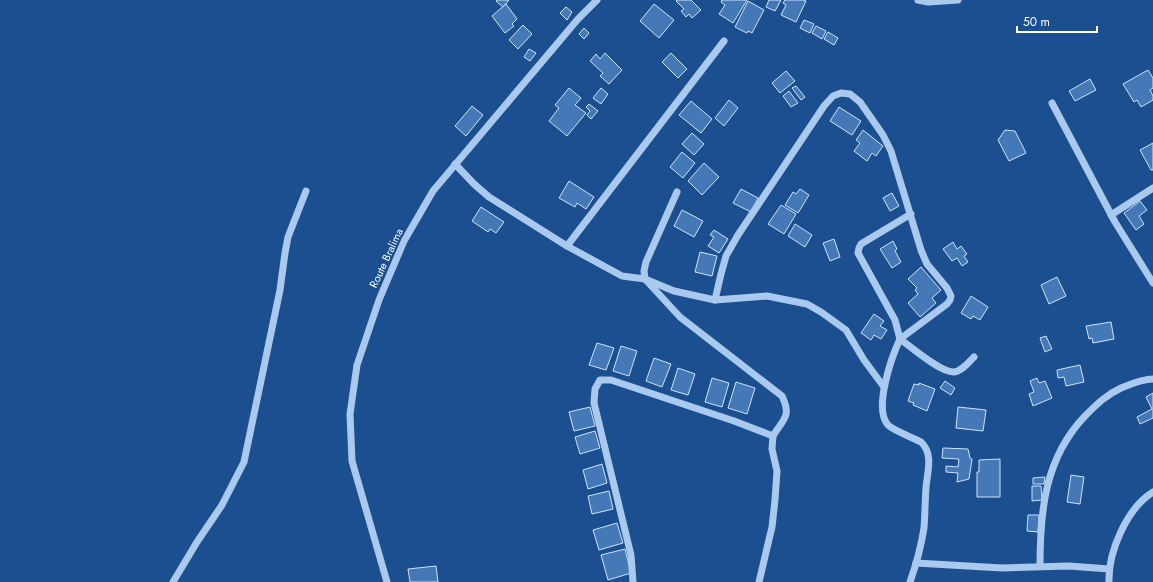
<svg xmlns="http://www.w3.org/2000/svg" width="1153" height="582" font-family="Jost,sans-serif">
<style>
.building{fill:#4478b7;stroke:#cfe3fa}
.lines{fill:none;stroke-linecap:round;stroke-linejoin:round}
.minor{stroke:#a9c9ee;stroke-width:7}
.labels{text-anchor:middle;stroke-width:4;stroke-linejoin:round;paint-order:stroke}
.street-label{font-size:11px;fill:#fff;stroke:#1b4f8f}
</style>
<rect width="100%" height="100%" fill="#1b4f8f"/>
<g class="building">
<path d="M497 0H509L503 7 496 1Z"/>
<path d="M677 0H691L701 10 692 18 689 14 686 17 681 11 684 9 676 1Z"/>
<path d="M722 0H747L733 23 719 14 725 5 721 2Z"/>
<path d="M769 0H781L775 11 766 7Z"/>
<path d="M785 0H803L806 1 796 22 781 15 786 5 783 3Z"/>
<path d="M748 1 764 10 752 33 748 31 747 33 735 27Z"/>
<path d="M506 4 517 19 512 24 514 26 505 33 492 16Z"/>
<path d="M654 4 674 20 659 38 640 21Z"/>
<path d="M566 7 572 12 567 20 560 13Z"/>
<path d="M804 20 814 24 810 33 800 28Z"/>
<path d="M523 25 532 34 518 49 509 40Z"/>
<path d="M816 26 826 31 822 39 812 33Z"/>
<path d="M584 28 589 33 584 39 579 34Z"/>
<path d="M828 32 838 38 834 45 824 39Z"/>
<path d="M529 49 536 53 530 61 524 57Z"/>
<path d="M605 53 622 70 609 84 600 76 603 73 590 61 596 54 600 59Z"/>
<path d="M671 53 687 69 678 78 662 62Z"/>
<path d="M1148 70 1153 78V88L1150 90 1153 96V100L1141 107 1137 100 1134 102 1123 84Z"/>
<path d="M786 71 795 81 780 93 772 83Z"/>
<path d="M1090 79 1096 90 1075 101 1069 91Z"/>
<path d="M796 86 805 97 801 100 792 88Z"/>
<path d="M569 88 581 98 575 105 586 113 567 136 549 121 559 108 555 105Z"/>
<path d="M601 88 608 94 601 104 593 98Z"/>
<path d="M789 91 798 103 791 107 783 96Z"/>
<path d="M729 100 738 108 724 126 715 118Z"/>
<path d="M691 101 712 119 701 133 679 115Z"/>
<path d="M589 104 598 111 591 119 587 115 590 111 586 107Z"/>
<path d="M472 106 483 115 466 136 455 126Z"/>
<path d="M839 107 861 121 852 135 830 121Z"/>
<path d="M863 130 883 146 876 156 872 153 867 161 854 151 860 143 856 140Z"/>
<path d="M1005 130 1015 131 1026 153 1009 161 998 140Z"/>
<path d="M692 133 704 144 694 155 682 144Z"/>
<path d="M1153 143V170H1151L1140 150Z"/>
<path d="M682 152 695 163 683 178 670 167Z"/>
<path d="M704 163 719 177 702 195 688 181Z"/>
<path d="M569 181 594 197 586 209 577 203 575 207 559 198Z"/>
<path d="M741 189 758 198 751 212 733 203Z"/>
<path d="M800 189 809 195 798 213 785 205 793 192 796 194Z"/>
<path d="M892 193 899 206 890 211 883 198Z"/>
<path d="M1140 201 1147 210 1139 216 1144 224 1136 230 1124 213Z"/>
<path d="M781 205 796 214 784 234 768 224Z"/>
<path d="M481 207 504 222 496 233 490 229 488 232 472 221Z"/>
<path d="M682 210 703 221 694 237 674 226Z"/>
<path d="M795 224 812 235 805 247 788 236Z"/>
<path d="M714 230 728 239 719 253 708 246 714 237 710 235Z"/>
<path d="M834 239 840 257 830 261 823 243Z"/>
<path d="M893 241 897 249 895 251 901 262 892 268 880 249Z"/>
<path d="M953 242 957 249 961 246 967 254 964 256 968 262 962 266 957 258 952 261 943 249Z"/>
<path d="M700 252 717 256 712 276 695 272Z"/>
<path d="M921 267 941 290 932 298 936 303 920 317 908 303 918 294 915 290 917 288 908 279Z"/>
<path d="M1057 277 1066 296 1049 304 1041 285Z"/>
<path d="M971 296 988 307 980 320 973 316 971 319 961 313Z"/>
<path d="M874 314 884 321 880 326 887 330 881 339 874 335 871 340 861 333Z"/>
<path d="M1111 322 1114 339 1093 343 1092 338 1089 339 1086 326Z"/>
<path d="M1046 336 1052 349 1045 352 1040 338Z"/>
<path d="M597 343 614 348 606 370 589 365Z"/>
<path d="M621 346 637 351 629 376 613 371Z"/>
<path d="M654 358 671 364 662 387 646 381Z"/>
<path d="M1080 365 1084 382 1066 386 1064 377 1058 378 1057 370Z"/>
<path d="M678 368 695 374 688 395 671 390Z"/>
<path d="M712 378 729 383 722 407 705 402Z"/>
<path d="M1037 378 1039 383 1045 381 1052 398 1033 406 1029 394 1034 392 1030 381Z"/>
<path d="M945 381 955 388 951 395 940 388Z"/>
<path d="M736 382 755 388 747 414 728 408Z"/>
<path d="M919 383 935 389 927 411 913 405 914 403 908 401 914 384 919 385Z"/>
<path d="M1153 393V418L1140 424 1137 417 1152 409 1146 397Z"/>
<path d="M590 407 595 426 574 431 569 412Z"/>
<path d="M958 407 986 410 983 431 956 428Z"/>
<path d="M595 431 600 448 580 454 575 437Z"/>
<path d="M943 448 968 449 970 458 972 459 969 479 957 482 958 473 946 472V466L958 467 959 459 942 458Z"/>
<path d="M1000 459V497H977V472H979V460Z"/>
<path d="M602 464 607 483 588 489 583 470Z"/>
<path d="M1071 475 1084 477 1080 504 1067 502Z"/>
<path d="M1045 477 1044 484H1033V478Z"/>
<path d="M1032 486H1041L1042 500 1032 501Z"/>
<path d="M609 491 613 509 592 514 588 496Z"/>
<path d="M1028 515H1039L1038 532 1027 531Z"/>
<path d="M617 523 623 543 599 550 593 530Z"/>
<path d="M625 549 631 573 608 580 601 555Z"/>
<path d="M436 566 438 582H410L408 569Z"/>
</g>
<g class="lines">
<g class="minor">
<path d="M918 0 928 2 958 0"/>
<path d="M1052 103 1115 222 1153 283"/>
<path d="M455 164 474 184 489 197 567 246 622 276 645 279 674 291 715 300 767 296 807 304 821 312 846 330 864 360 884 387"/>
<path d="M677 192 646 262 644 271 645 279 680 317 782 396C792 417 783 419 773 436"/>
<path d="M1111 215 1153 188"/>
<path d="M567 246 724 41"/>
<path d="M715 300 721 274 726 256 738 235 824 106 833 96 841 93 850 94 860 102 883 135 891 151 921 250 927 264 947 288 951 296 950 300 947 304 900 339C911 347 941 373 954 372 962 371 969 362 974 357"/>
<path d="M916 563 1002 568 1069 566 1109 569"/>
<path d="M1040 566C1040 510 1045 458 1085 416 1097 404 1106 395 1121 388 1131 384 1142 379 1153 379"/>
<path d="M173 582 197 542 222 505 244 462 280 290 285 253 288 237 306 191"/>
<path d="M387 582 352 461 350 414 357 365 379 300 404 241 433 191 578 19 597 0"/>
<path d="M633 582 631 555 594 403 595 389 600 380H611L734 421 773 436 772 449 777 471 775 500 772 527 759 582"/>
<path d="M910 582C916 565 921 547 924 528 925 515 925 502 926 488 927 473 934 454 921 442 913 438 893 430 888 425 873 409 892 356 900 339L895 320 858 253 859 248 861 244 911 214"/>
<path d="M1109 582C1108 552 1127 508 1153 492"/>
</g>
</g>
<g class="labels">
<g class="street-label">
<text transform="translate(386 258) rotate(-65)" y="4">Route Bralima</text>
</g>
</g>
<path d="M1017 26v6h80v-6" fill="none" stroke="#ffffff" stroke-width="2"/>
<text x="1023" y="26" font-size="12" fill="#ffffff" stroke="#1b4f8f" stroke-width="3" paint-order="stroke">50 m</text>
</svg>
